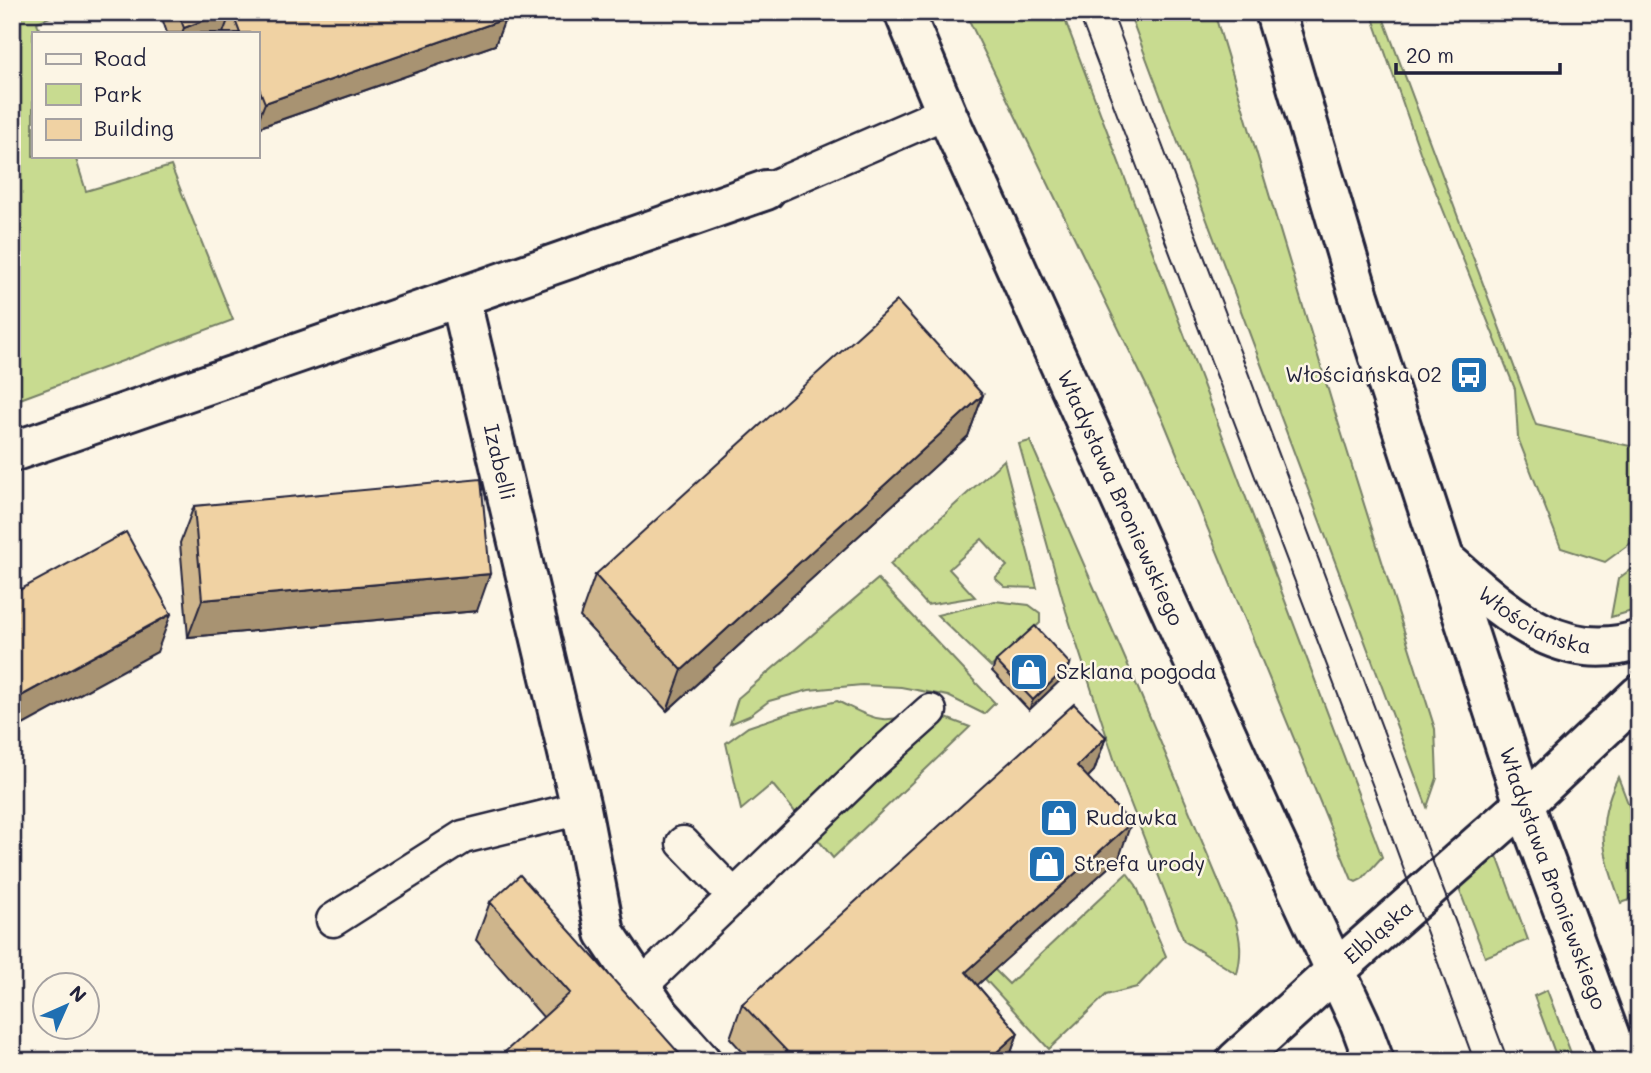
<svg xmlns="http://www.w3.org/2000/svg" width="1651" height="1073" font-family="Mali,sans-serif">
<style>
.green{fill:#c8db90;stroke:#757e66;stroke-width:2}
.lines{fill:none;stroke-linecap:round;stroke-linejoin:round}
.service-casing{stroke:#22223b;stroke-width:37}
.minor-casing{stroke:#22223b;stroke-width:44}
.secondary-casing{stroke:#22223b;stroke-width:44}
.service{stroke:#fcf5e5;stroke-width:32}
.minor{stroke:#fcf5e5;stroke-width:38}
.secondary{stroke:#fcf5e5;stroke-width:38}
.tram{stroke:#22223b;stroke-width:2}
.wall{fill:#ceb58c;stroke:#22223b;stroke-width:2}
.shaded-wall{fill:#a89372;stroke:#22223b;stroke-width:2}
.building{fill:#f0d2a3;stroke:#22223b;stroke-width:2}
.labels{text-anchor:middle;stroke-width:5;stroke-linejoin:round;paint-order:stroke}
.poi-label{font-size:21px;fill:#22223b;stroke:#fcf5e5;text-anchor:start}
.street-label{font-size:21px;fill:#22223b;stroke:#fcf5e5}
</style>
<rect width="100%" height="100%" fill="#fcf5e5"/>
<filter id="ink" filterUnits="userSpaceOnUse"><feTurbulence type="fractalNoise" baseFrequency=".0143" numOctaves="2"/><feDisplacementMap in="SourceGraphic" scale="14" xChannelSelector="R" yChannelSelector="G"/><feConvolveMatrix kernelMatrix="1 2 1 2 8 2 1 2 1" color-interpolation-filters="sRGB"/></filter>
<g filter="url(#ink)">
<g class="green">
<path d="M12 12H63L37 22 40 33H33V156H75L86 191 171 166 233 320 12 402Z"/>
<path d="M965 12H1062L1382 857 1362 879 1356 882 1352 880 1164 422Z"/>
<path d="M1129 12H1214L1333 406 1435 729 1437 778 1427 807Z"/>
<path d="M1371 12H1381L1536 425 1639 448V537L1605 562 1561 548 1518 438 1515 389 1420 152Z"/>
<path d="M1030 441 1134 679 1235 920C1241 940 1242 954 1237 974L1184 941 1118 771 1066 611 1019 444Z"/>
<path d="M1004 460 1037 588 1005 587 995 578 1007 566 982 539 949 569 975 597 927 605 890 564Z"/>
<path d="M1639 563V609L1611 617 1618 579Z"/>
<path d="M878 579 995 703 984 714 948 696 901 687 862 685 809 690 769 701 749 716 730 724 738 698Z"/>
<path d="M995 601 1029 605 1040 613V623L991 667 937 615Z"/>
<path d="M837 701C873 718 884 728 922 709L970 727 833 858 772 784 741 810 726 743 748 727 789 713Z"/>
<path d="M1618 777 1639 832V897L1621 903C1603 854 1594 826 1618 777Z"/>
<path d="M1496 853 1528 940 1485 957 1458 886Z"/>
<path d="M1127 873 1136 885 1166 956 1137 987 1106 995 1049 1049 985 979 994 969 1009 984Z"/>
<path d="M1547 990 1574 1061H1558L1534 996Z"/>
</g>
<g class="lines">
<defs>
<g id="service">
<path d="M766 190 946 112"/>
<path d="M683 843 734 896"/>
<path d="M333 920 463 837 581 808"/>
<path d="M641 986 872 763 930 711"/>
</g>
<g id="minor">
<path d="M460 297 766 190"/>
<path id="s1" d="M12 452 460 297 581 808 605 933 660 1015 701 1061"/>
<path id="s2" d="M1445 560C1501 608 1559 667 1639 640"/>
<path id="s3" d="M1236 1061 1335 971 1524 804 1639 695"/>
</g>
<g id="secondary">
<path id="s4" d="M904 12 946 112 1269 828 1360 1023 1374 1061"/>
<path id="s5" d="M1275 12 1359 296 1524 804 1619 1061"/>
</g>
</defs>
<use href="#service" class="service-casing"/>
<use href="#minor" class="minor-casing"/>
<use href="#secondary" class="secondary-casing"/>
<use href="#service" class="service"/>
<use href="#minor" class="minor"/>
<use href="#secondary" class="secondary"/>
<g class="tram">
<path d="M1078 12 1380 805 1474 1061"/>
<path d="M1112 12 1508 1061"/>
</g>
</g>
<g class="wall">
<path d="M160 12H502L505 19 495 45 257 128V33H167Z"/>
<path d="M983 395 968 436 667 711 580 617 595 575Z"/>
<path d="M194 506 477 611 188 637 180 543Z"/>
<path d="M996 661 1070 664 1067 674 1029 710 992 671Z"/>
<path d="M1106 737 1094 771 1088 777 1119 858 977 985 1018 1033 1008 1061H751L730 1038 742 1004Z"/>
<path d="M490 902 686 1061 543 1017 476 940Z"/>
</g>
<g class="shaded-wall">
<path d="M226 12H231L223 33H182L184 28Z"/>
<path d="M505 19 495 45 257 128V123L265 103Z"/>
<path d="M983 395 968 436 667 711 682 670Z"/>
<path d="M490 574 477 611 188 637 202 600Z"/>
<path d="M171 614 157 652 12 731V701Z"/>
<path d="M1070 664 1067 674 1029 710 1033 700Z"/>
<path d="M1106 737 1094 771 1065 801 1077 766Z"/>
<path d="M1131 823 1119 858 953 1007 966 972Z"/>
<path d="M1018 1033 1008 1061H987Z"/>
</g>
<g class="building">
<path d="M178 12H226L184 28Z"/>
<path d="M232 12H502L505 19 265 103 257 83V33H240Z"/>
<path d="M897 301 983 395 682 670 595 575Z"/>
<path d="M481 479 490 574 202 600 194 506Z"/>
<path d="M126 532 171 614 12 701V594Z"/>
<path d="M1035 626 1070 664 1033 700 996 661Z"/>
<path d="M1074 704 1106 737 1077 766 1131 823 966 972 1018 1033 987 1061H796L742 1004Z"/>
<path d="M520 875 686 1061H495L570 993 490 902Z"/>
</g>
</g>
<defs>
<symbol id="bus-square" viewBox="-11 -11 22 22"><rect x="-9" y="-9" width="18" height="18" rx="4" fill="#1f6fb2" stroke="#fcf5e5"/><path d="M-5-6H5V4H4V6H2V4H-2V6H-4V4H-5ZM-3.5-4V0h7V-4ZM-3.5 1.2v1.5H-2V1.2ZM2 1.2v1.5H3.5V1.2Z" fill="#fff"/></symbol>
<symbol id="shop-square" viewBox="-11 -11 22 22"><rect x="-9" y="-9" width="18" height="18" rx="4" fill="#1f6fb2" stroke="#fcf5e5"/><path d="M-5-2.5h2.3a2.7 3.5 0 0 1 5.4 0H5L5.5 6h-11ZM-1.5-2.5h3a1.5 2.3 0 0 0-3 0Z" fill="#fff"/></symbol>
</defs>
<g fill-rule="evenodd">
<use href="#bus-square" x="1447" y="353" width="44" height="44"/>
<use href="#shop-square" x="1007" y="650" width="44" height="44"/>
<use href="#shop-square" x="1037" y="796" width="44" height="44"/>
<use href="#shop-square" x="1025" y="842" width="44" height="44"/>
</g>
<g class="labels">
<g class="poi-label">
<text x="1442" y="382" text-anchor="end">Włościańska 02</text>
<text x="1056" y="679">Szklana pogoda</text>
<text x="1086" y="825">Rudawka</text>
<text x="1074" y="871">Strefa urody</text>
</g>
<g class="street-label">
<text dy="7" stroke="none"><textPath href="#s1" startOffset="644">Izabelli</textPath></text>
<text dy="7" stroke="none"><textPath href="#s4" startOffset="532">Władysława Broniewskiego</textPath></text>
<text dy="7" stroke="none"><textPath href="#s2" startOffset="110">Włościańska</textPath></text>
<text dy="7" stroke="none"><textPath href="#s5" startOffset="910">Władysława Broniewskiego</textPath></text>
<text dy="7" stroke="none"><textPath href="#s3" startOffset="192">Elbląska</textPath></text>
</g>
</g>
<rect width="1651" height="1073" fill="none" stroke="#fcf5e5" stroke-width="42"/>
<rect x="21" y="21" width="1609" height="1031" fill="none" stroke="#22223b" stroke-width="2.5" filter="url(#ink)"/>
<rect x="32" y="32" width="228" height="126" fill="#fcf5e5" stroke="#a5a1a1" stroke-width="2"/>
<rect x="46" y="54" width="35" height="10" fill="#fcf5e5" stroke="#a5a1a1" stroke-width="2"/>
<text x="94" y="66" font-size="21" fill="#22223b">Road</text>
<rect x="46" y="84" width="35" height="21" fill="#c8db90" stroke="#a5a1a1" stroke-width="2"/>
<text x="94" y="102" font-size="21" fill="#22223b">Park</text>
<rect x="46" y="119" width="35" height="21" fill="#f0d2a3" stroke="#a5a1a1" stroke-width="2"/>
<text x="94" y="136" font-size="21" fill="#22223b">Building</text>
<g transform="translate(66 1006) rotate(45)"><circle r="33" fill="#fcf5e5" stroke="#a5a1a1" stroke-width="2"/>
<path d="M0-5L12 26L0 18L-12 26Z" fill="#1f6fb2"/>
<text y="-10" font-size="19" font-weight="bold" text-anchor="middle" fill="#22223b">N</text>
</g>
<path d="M1396 63v10h164v-10" fill="none" stroke="#22223b" stroke-width="3.5"/>
<text x="1406" y="63" font-size="21" fill="#22223b" stroke="#fcf5e5" stroke-width="5" paint-order="stroke">20 m</text>
</svg>
